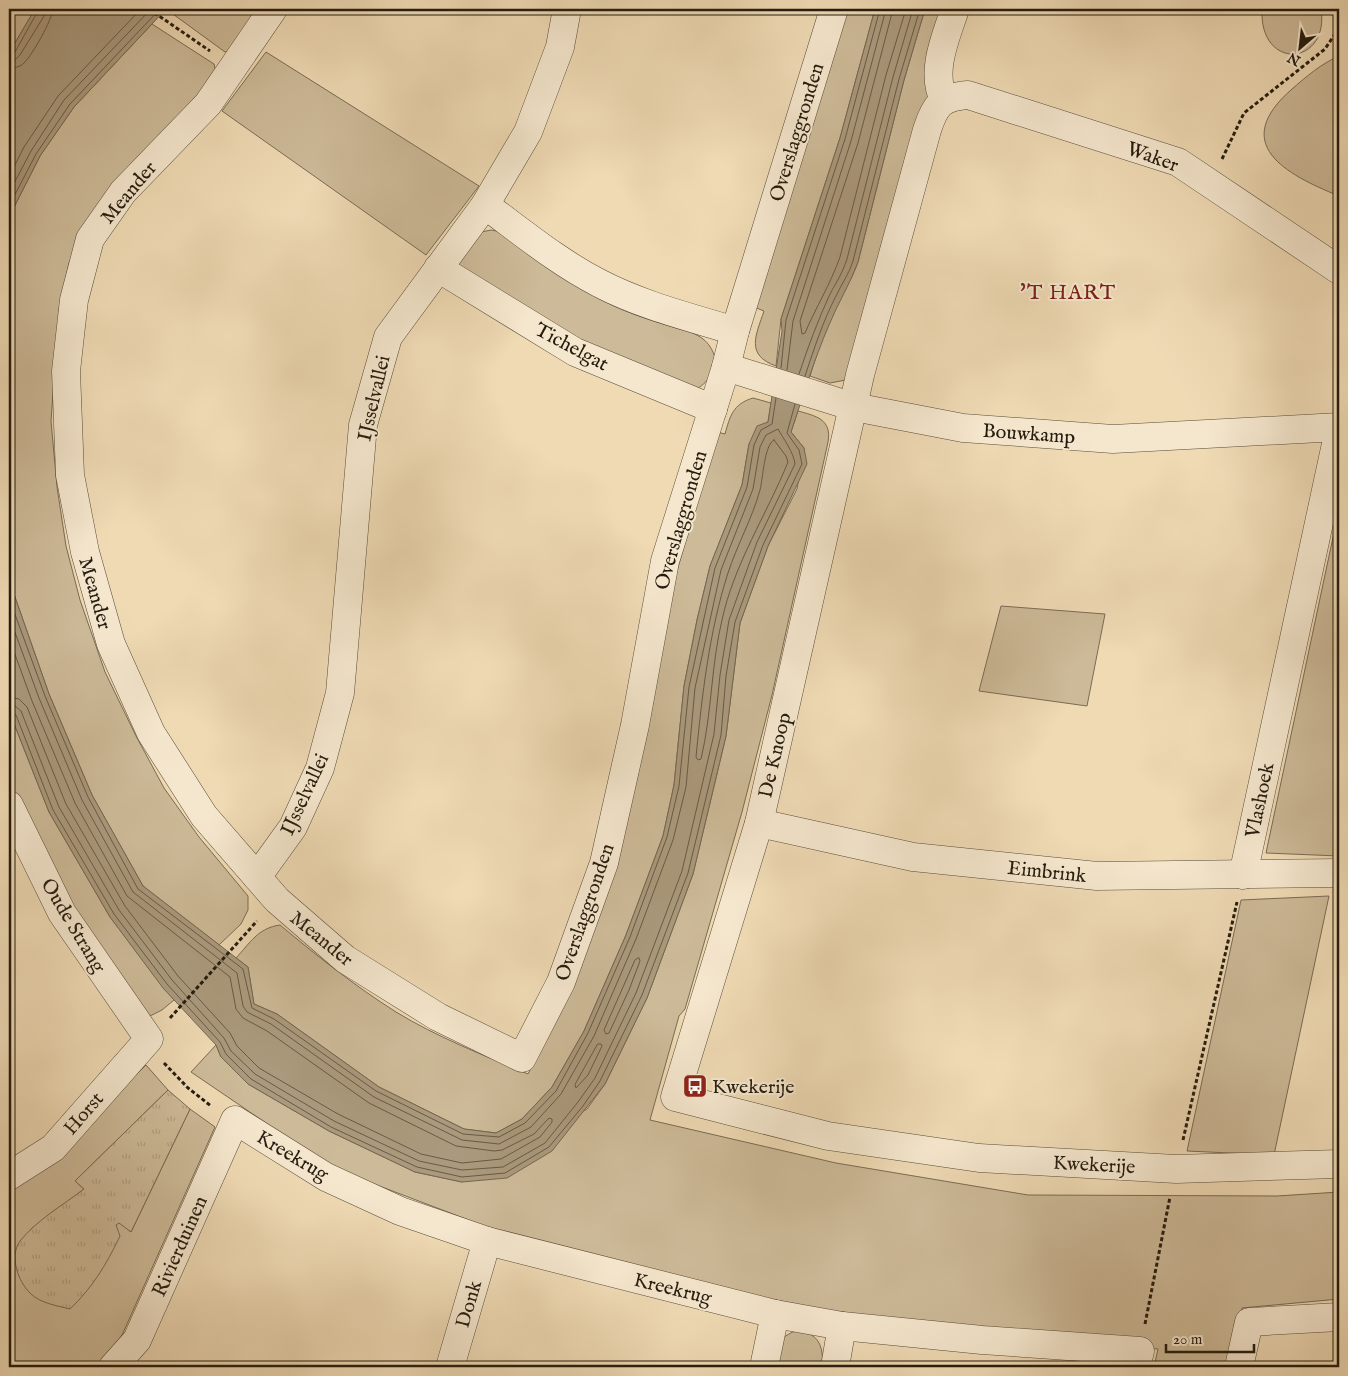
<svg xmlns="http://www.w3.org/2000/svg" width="1348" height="1376" font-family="'IM FELL English',serif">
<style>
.grass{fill:#cdba98;stroke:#796b54}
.park{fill:url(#park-tufts);stroke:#796b54}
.water{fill:#aa997c;stroke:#756750}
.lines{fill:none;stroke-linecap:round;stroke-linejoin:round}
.shore{stroke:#685a46;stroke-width:1}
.minor-casing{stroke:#584c38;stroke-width:29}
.path{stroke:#251c0f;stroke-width:3;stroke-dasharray:4 2.5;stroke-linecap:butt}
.minor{stroke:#f5e7ce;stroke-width:28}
.labels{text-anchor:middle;stroke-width:4;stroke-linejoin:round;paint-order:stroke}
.street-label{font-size:20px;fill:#251c0f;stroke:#f5e7ce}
.poi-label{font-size:20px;fill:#251c0f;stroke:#f5e7ce;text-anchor:start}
.neighbourhood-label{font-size:21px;letter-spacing:1px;fill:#7a1f14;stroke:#f5e7ce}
</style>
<defs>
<pattern id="park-tufts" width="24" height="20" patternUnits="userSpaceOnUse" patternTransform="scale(1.25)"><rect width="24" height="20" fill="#cdba98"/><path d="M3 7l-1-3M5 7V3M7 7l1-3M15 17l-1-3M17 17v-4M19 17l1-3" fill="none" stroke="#b09f82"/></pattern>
</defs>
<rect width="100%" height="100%" fill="#efdab4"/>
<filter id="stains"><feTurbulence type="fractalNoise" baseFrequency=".004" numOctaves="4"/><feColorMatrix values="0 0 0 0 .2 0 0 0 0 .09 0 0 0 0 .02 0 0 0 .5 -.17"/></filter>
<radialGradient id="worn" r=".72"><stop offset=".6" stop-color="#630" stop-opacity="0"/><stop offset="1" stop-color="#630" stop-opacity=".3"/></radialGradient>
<g class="grass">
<path d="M9 9H35L9 53Z"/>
<path d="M166 9H258L231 51 225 52Z"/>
<path d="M844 9H875L840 138 781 319 776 366C745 355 756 335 764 311L754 307Z"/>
<path d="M925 9H948L932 86 846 380 830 383 810 376C818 349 828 321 841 297 848 284 853 276 858 262L904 80Z"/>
<path d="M1262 9H1321C1330 66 1259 72 1262 9Z"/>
<path d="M152 24 214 64 216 73 85 227 69 263 59 310 51 421 57 487 66 546 80 600 105 672 136 736 164 788 199 837 248 896V910L241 924 219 945 143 886 92 795 49 694 9 580V217L40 156 74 107Z"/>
<path d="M266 52 479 186 426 255 222 111Z"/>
<path d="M1339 56V196C1285 174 1229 144 1292 89 1307 76 1321 64 1339 56Z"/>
<path d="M491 230 502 232C531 253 560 275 591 294 619 311 652 321 683 330 702 335 712 343 716 362 710 378 706 386 689 392L615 364 459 269V260L481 232Z"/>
<path d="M753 398 771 403 768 422 749 444 742 485 710 566 697 620 684 686 674 785 663 836 626 935 584 1031 552 1087 522 1119 496 1133 464 1129 379 1087 277 1014 254 1004 248 967 236 958C250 943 258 928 280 925 317 956 355 986 396 1012 437 1037 483 1055 528 1074L536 1058 637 778 677 571 717 432 725 434C730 416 733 404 753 398Z"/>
<path d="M798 411C816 416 832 419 828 442L772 695 742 812 685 1009 679 1016 650 1120 836 1163 1028 1195 1277 1196 1339 1192V1299L1242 1308 1229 1367H1154L1158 1349 789 1317 545 1249 332 1168 191 1072 216 1045 221 1057 248 1084 329 1131 415 1172 462 1182 587 1109 605 1084 647 998 693 874 726 736 740 623 768 546 797 489 804 448 791 432Z"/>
<path d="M1339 509V856L1266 853Z"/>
<path d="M1001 606 1105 614 1087 706 979 691Z"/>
<path d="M9 711 49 812 110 917 174 1000 162 1010 146 1018 106 966 9 792Z"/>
<path d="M1329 896 1274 1155 1187 1151 1241 900Z"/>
<path d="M146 1065 168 1090 75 1181 84 1189 31 1229 15 1258 19 1276 31 1294 119 1222 131 1232 190 1109 215 1127 123 1333 112 1351 97 1367H16L9 1356V1188L100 1111Z"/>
<path d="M796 1331C819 1332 824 1347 822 1367H772C776 1350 777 1337 796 1331Z"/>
</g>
<path class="park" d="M168 1090 190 1109 131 1232 119 1223 116 1225 120 1236C106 1265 93 1287 70 1309 58 1306 40 1303 31 1294 18 1282 9 1256 20 1241 37 1220 63 1205 84 1189L75 1181Z"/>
<g class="water">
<path d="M35 9H166L74 107 40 156 9 217V53Z"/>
<path d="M875 9H925L904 80 858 262C850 284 838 303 829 325 814 360 803 396 791 432L804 448 807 464 768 546 740 623 726 736 693 874 647 998 605 1084 552 1151 507 1178 462 1182 415 1172 329 1131 248 1084 221 1057 216 1045 163 988 110 917 49 812 9 711V580L49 694 92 795 143 886 248 967 254 1004 277 1014 379 1087 464 1129 496 1133 522 1119 552 1087 584 1031 626 935 663 836 674 785 684 686 697 620 710 566 742 485 749 444 757 426 768 422 782 331 781 319 840 138Z"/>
</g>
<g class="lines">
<g class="shore">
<path d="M893 9 858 143 800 321 802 334 805 333C816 307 831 283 840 257L886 75 906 9"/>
<path d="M9 55 15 52 39 9"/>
<path d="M9 61 15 60 20 55 44 16 45 9"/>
<path d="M9 68C15 68 20 67 24 63 33 54 52 20 53 9"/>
<path d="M9 177 24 147 58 96 141 9"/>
<path d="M9 193 31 151 64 100 151 9"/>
<path d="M9 206 36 154 70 104 160 9"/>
<path d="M781 368 786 320 845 139 880 9"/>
<path d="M787 370 793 321 851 141 886 9"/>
<path d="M799 374C808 347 818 320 830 294 837 281 842 274 847 259L893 77 913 9"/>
<path d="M805 376C814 349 823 321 836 296 842 283 849 274 853 261L899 79 920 9"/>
<path d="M774 440 786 456 788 462C767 514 734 564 722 620 711 665 712 713 701 759L698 760 696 757C702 696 709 632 728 573 737 545 752 519 760 490 763 479 764 445 774 440Z"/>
<path d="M9 598 45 696 88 797 138 889 243 969 252 1008 274 1019 376 1091 463 1134 499 1137 525 1123 556 1091 588 1033 630 937 667 837 679 786 689 687 715 568 747 487 754 445 761 430 772 424 776 398"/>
<path d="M9 616 39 698 82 800 133 892 237 973 243 1006 247 1012 271 1024 374 1097 462 1140 499 1144 531 1127 561 1094 594 1036 636 939 673 840 686 787 695 688 721 570 753 489 760 447 766 435 778 429C783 438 794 453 795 464L757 542 729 620 720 675 714 734 682 871 636 993 595 1078 578 1102 545 1143 503 1167 462 1170 419 1161 334 1121 255 1074 231 1051 224 1038 172 980 119 910 59 807 21 711 15 706 9 705"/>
<path d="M9 638 32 701 75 803 127 896 230 977 236 1009 243 1018 267 1031 369 1103 456 1146 494 1151 502 1150 534 1134 549 1118 552 1119V1122L540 1137 501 1159 462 1163 421 1154 338 1114 259 1068 237 1046 230 1033 178 976 125 906 66 804 27 707 19 699 9 697"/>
<path d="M9 711 16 715 53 810 114 914 167 984 220 1042 226 1054 251 1079 331 1127 417 1167 462 1177 505 1173 549 1147 583 1106 600 1081 642 995 688 873 721 735 726 676 735 622 763 545 802 464 799 450 787 433 795 404"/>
<path d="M639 958 640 961 629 990 609 1033 606 1034 604 1030 635 960Z"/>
<path d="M598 1044H601L602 1046 588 1075 576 1088 575 1085Z"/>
</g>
<defs>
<g id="minor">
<path d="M273 9 208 104 123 192 90 239 74 300 66 371 70 475 85 552 111 644 151 733 204 816 277 900 345 959 438 1017 522 1058 561 982 604 863 635 725 665 561 726 367 735 331 834 9"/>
<path d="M944 100C930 71 946 37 955 9"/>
<path d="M485 205C522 232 558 262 599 283 641 305 689 317 735 331"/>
<path d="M438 268 575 352 713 409"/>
<path d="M1339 270 1178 162 968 95C941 97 935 105 927 130L860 375 759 823 675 1097 828 1136 979 1158 1176 1169 1339 1164"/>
<path d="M726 367 854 407 963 428 1113 439 1339 427"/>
<path d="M9 805 62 913 149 1039 53 1148 9 1176"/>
<path d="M759 823 913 857 1097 876 1339 873"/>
<path d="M1243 875 1339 430"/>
<path d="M257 877 293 827 320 768 340 693 363 425 388 337 485 205 528 132 560 47 567 9"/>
<path d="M113 1367 137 1340 235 1120 326 1177 400 1211 487 1241 775 1314 842 1326 982 1340 1140 1351 1136 1367"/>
<path d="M450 1367 487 1241"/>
<path d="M764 1367 775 1314"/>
<path d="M835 1367 842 1326"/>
<path d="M1239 1367 1249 1322 1339 1317"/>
</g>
</defs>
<use href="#minor" class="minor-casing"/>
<g class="path">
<path d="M149 9 210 51"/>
<path d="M1222 159 1244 113 1325 49 1339 28"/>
<path d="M170 1018 257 921"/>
<path d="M164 1063 188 1088 211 1106"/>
<path d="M1183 1140 1237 902"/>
<path d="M1145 1324 1170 1197"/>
</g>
<use href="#minor" class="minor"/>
</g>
<defs>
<symbol id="bus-square" viewBox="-11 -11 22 22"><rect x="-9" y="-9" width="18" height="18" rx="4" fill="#8f2418" stroke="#f5e7ce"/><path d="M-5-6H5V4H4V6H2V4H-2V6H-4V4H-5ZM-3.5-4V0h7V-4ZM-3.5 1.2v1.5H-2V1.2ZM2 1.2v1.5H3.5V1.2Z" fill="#fff"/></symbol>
</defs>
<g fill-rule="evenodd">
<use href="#bus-square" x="681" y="1072" width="28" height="28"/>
</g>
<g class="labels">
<g class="street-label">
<text transform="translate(796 132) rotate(-73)" y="7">Overslaggronden</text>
<text transform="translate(1153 156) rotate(20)" y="7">Waker</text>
<text transform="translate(128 192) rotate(-50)" y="7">Meander</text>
<text transform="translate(572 346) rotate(28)" y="7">Tichelgat</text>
<text transform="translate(373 398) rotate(-77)" y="7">IJsselvallei</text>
<text transform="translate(1029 433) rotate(4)" y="7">Bouwkamp</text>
<text transform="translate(680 520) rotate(-74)" y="7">Overslaggronden</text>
<text transform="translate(96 593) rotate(74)" y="7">Meander</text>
<text transform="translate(774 755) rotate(-77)" y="7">De Knoop</text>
<text transform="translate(304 794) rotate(-65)" y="7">IJsselvallei</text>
<text transform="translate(1259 800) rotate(-78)" y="7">Vlashoek</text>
<text transform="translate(1047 871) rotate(6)" y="7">Eimbrink</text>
<text transform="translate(584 912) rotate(-71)" y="7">Overslaggronden</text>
<text transform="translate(74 925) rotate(59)" y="7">Oude Strang</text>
<text transform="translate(322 938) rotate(39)" y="7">Meander</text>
<text transform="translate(83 1113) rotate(-49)" y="7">Horst</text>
<text transform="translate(293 1155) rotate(31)" y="7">Kreekrug</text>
<text transform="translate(1094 1164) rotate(3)" y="7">Kwekerije</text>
<text transform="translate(179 1246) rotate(-66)" y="7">Rivierduinen</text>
<text transform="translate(673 1288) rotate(14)" y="7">Kreekrug</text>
<text transform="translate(468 1304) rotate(-74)" y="7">Donk</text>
</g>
<g class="poi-label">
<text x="712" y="1093">Kwekerije</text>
</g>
<g class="neighbourhood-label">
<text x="1068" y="299">'T HART</text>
</g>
</g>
<rect width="1348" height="1376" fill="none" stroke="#efdab4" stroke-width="30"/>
<rect x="10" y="10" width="1328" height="1356" fill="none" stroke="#251c0f" stroke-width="2.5"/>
<rect x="15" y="15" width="1318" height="1346" fill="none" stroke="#251c0f"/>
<g transform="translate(1300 48) rotate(208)" stroke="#f5e7ce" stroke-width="4" paint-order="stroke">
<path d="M0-4L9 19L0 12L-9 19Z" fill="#251c0f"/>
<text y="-8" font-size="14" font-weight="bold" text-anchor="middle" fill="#251c0f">N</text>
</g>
<path d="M1166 1344v8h88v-8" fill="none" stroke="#251c0f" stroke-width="2.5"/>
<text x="1173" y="1344" font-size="15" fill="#251c0f" stroke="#f5e7ce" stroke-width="4" paint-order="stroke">20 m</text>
<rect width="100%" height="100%" filter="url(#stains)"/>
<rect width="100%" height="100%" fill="url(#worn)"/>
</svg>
